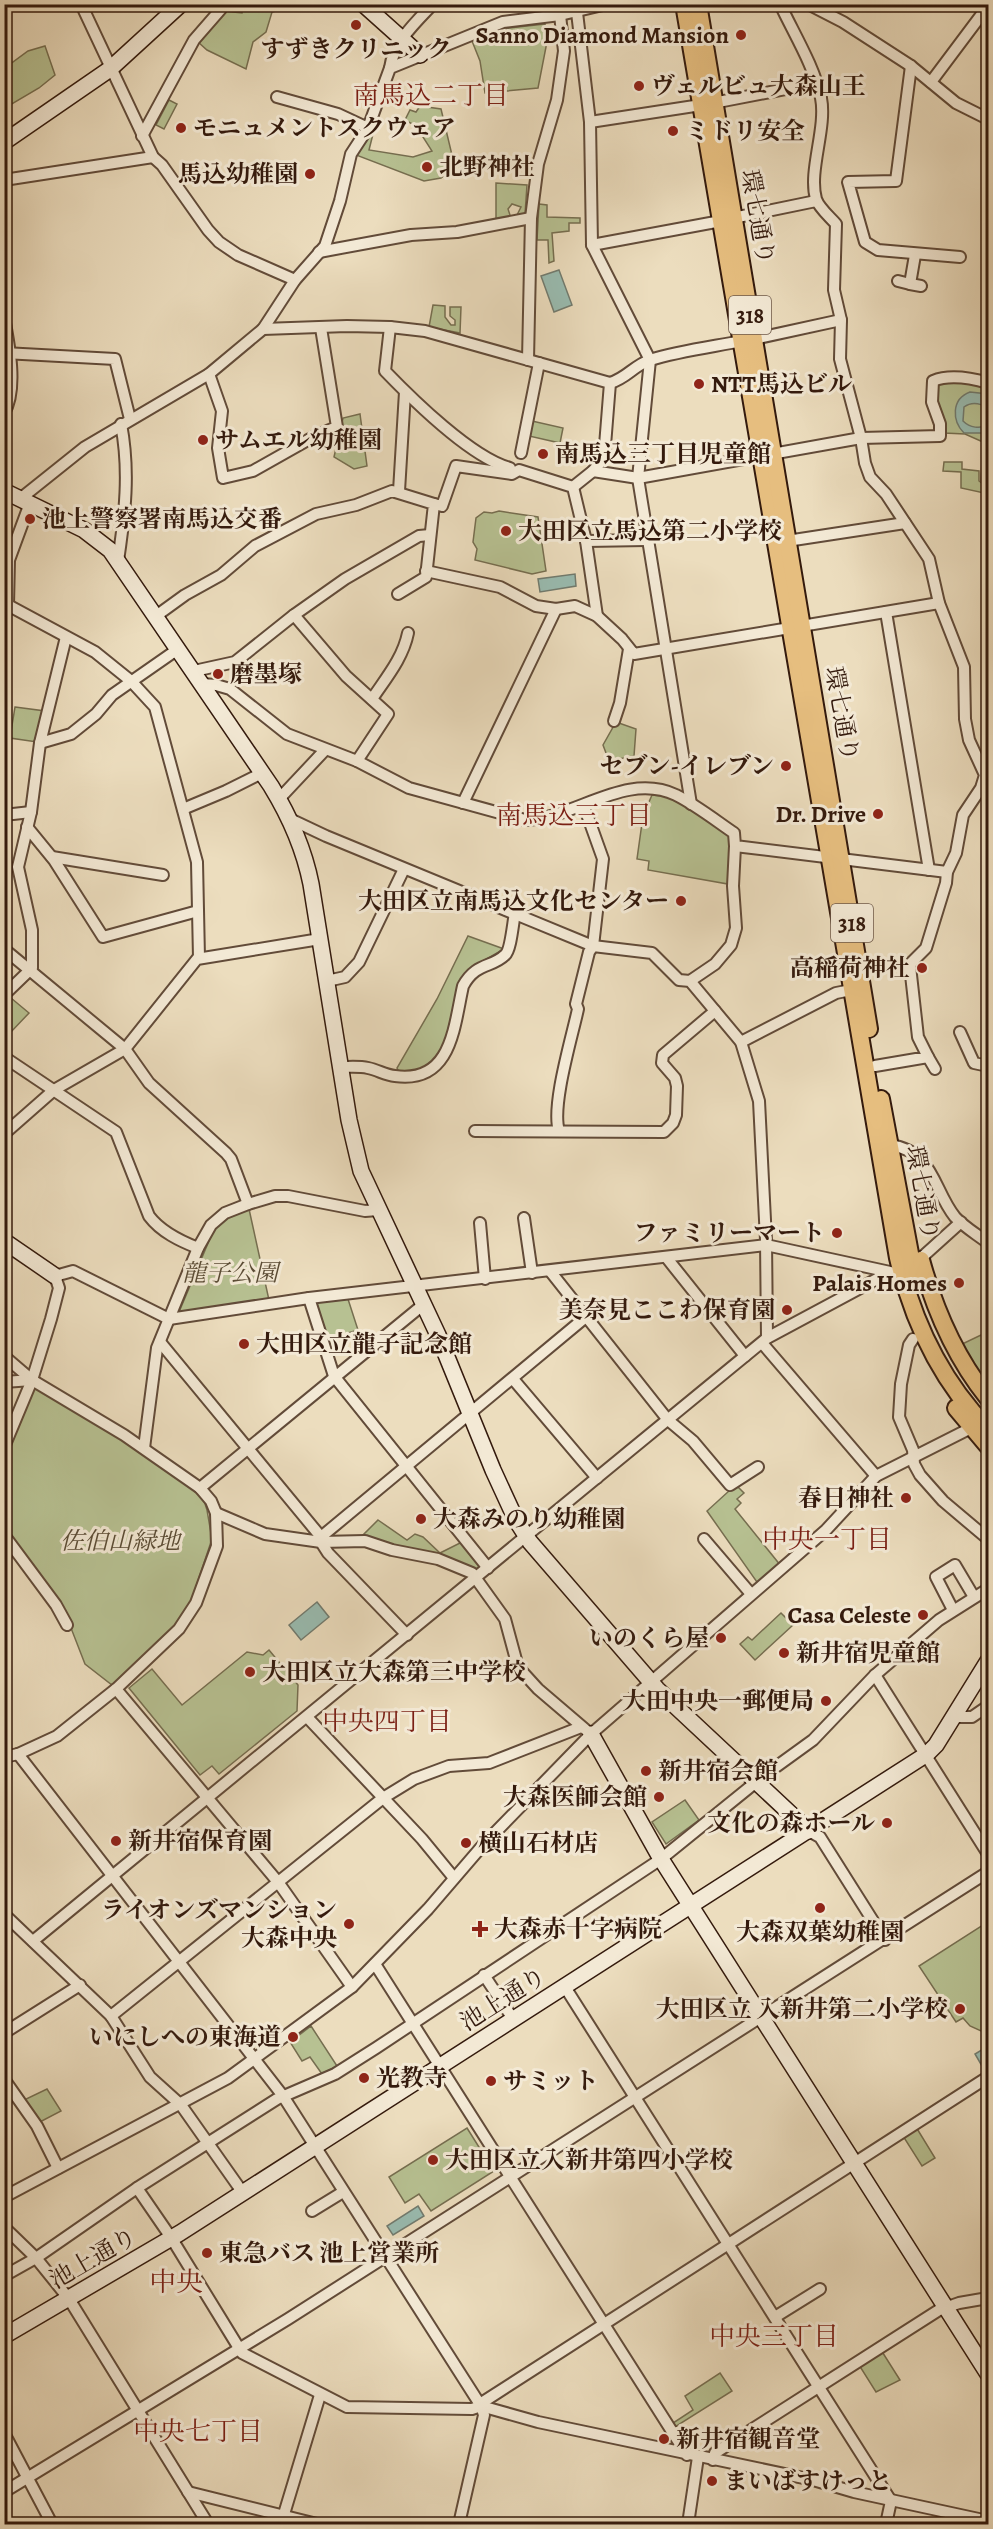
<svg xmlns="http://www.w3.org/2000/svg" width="993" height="2529" font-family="Alegreya,'Noto Serif JP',serif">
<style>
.green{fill:#b7c192;stroke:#766e50;stroke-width:1.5}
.water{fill:#99bcb1;stroke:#717b6f;stroke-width:1.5}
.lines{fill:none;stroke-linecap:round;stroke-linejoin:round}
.street-casing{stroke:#624b39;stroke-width:14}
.secondary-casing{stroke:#341a0d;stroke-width:18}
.primary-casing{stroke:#341a0d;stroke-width:20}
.street{stroke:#f3e9d5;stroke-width:10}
.secondary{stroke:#f3e9d5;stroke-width:15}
.primary{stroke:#e6be7f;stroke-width:16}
.poi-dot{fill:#8f2418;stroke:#f3e9d5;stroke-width:2}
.labels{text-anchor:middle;stroke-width:6;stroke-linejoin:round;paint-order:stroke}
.shield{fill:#f3e9d5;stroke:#6d5849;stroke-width:1.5}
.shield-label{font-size:22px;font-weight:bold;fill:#341a0d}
.poi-label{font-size:24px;font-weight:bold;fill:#341a0d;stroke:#f3e9d5;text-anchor:start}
.street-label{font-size:24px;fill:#341a0d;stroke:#f3e9d5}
.park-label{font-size:24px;font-style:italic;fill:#5b4c35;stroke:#f3e9d5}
.neighbourhood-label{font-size:26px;fill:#7a1f14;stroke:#f3e9d5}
.quarter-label{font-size:27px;fill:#7a1f14;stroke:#f3e9d5}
</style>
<rect width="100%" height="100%" fill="#ecddbe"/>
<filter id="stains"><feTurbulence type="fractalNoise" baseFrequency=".00333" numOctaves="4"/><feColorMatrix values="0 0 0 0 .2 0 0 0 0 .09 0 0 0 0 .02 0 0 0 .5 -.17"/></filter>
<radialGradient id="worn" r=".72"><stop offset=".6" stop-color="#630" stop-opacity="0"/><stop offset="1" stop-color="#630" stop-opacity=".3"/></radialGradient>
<g class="green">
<path d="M243 5H298L272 12 266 32 253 42 246 69 207 50 198 42 224 11 242 13Z"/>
<path d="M545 24 546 47 538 88 485 93 480 61 472 41 509 28Z"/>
<path d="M45 46 55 75 39 88 5 108V68L28 51Z"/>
<path d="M169 100 177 104 164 129 156 125Z"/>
<path d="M420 106 441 109 452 155 449 172 441 178 424 181 356 155 371 132 373 134 369 150 413 157 432 151 416 126 405 120 410 110 416 112Z"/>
<path d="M496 183 527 185 525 214 517 215 521 207 512 204 508 209 510 215 507 219 496 220Z"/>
<path d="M539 204 547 205V217L580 218V223H569V231L552 233 554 261 549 263 548 240H537Z"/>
<path d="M433 305 445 306V317L451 325H455V320L450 316V307H461L460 333 429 327Z"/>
<path d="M933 381 973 382 988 387V486L981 481 983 442 965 434 944 433 935 405Z"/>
<path d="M360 414 367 466 354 469 334 457 343 418Z"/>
<path d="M532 421 563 428 560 443 529 436Z"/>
<path d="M944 462H962V469L979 471V481L988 488 984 493 961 488V472L943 471Z"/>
<path d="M499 511 538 517 546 571 532 574 475 560 477 549 473 542 476 518 484 512 492 513Z"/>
<path d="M15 707 45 711 37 742 10 738Z"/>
<path d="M616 722 636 729 634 756 609 761 603 745Z"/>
<path d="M652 795 672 797 732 834 728 884 648 870 649 861 637 859 643 816Z"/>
<path d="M468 936 504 949 476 965 456 995 445 1043 433 1062 417 1071 399 1072 397 1068 437 999Z"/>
<path d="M11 998 29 1013 10 1033 5 1028 4 1004Z"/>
<path d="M249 1209 269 1300 179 1312 214 1229 226 1218Z"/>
<path d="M347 1296 358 1330 328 1339 316 1301Z"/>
<path d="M981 1335 988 1347V1383L958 1346Z"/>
<path d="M35 1384 200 1488 207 1510 212 1539 184 1622 179 1629 112 1685 85 1664 71 1628 55 1600 5 1530 4 1452Z"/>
<path d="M737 1486 744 1493 737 1499 741 1503 735 1509 781 1566 759 1585 707 1511 730 1490Z"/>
<path d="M378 1520 407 1540 415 1534 423 1537 440 1553 462 1542 483 1566 478 1571 361 1537Z"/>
<path d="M781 1613 793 1625 755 1660 740 1644 748 1637 752 1640Z"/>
<path d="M269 1650 298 1685 297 1711 219 1774 212 1766 200 1775 129 1688 152 1669 182 1705 247 1652 263 1655Z"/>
<path d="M685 1800 699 1820 666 1844 652 1822Z"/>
<path d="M986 1923 988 1928V2026L981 2031 970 2026 963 2018 956 2022 919 1966Z"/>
<path d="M311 2026 337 2066 322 2074 310 2057 302 2061 290 2042Z"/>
<path d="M47 2089 61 2111 38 2123 24 2100Z"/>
<path d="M916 2127 935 2158 922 2166 903 2136Z"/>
<path d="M467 2128 494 2171 431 2211 419 2194 405 2203 389 2177Z"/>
<path d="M881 2350 900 2380 876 2392 859 2365Z"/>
<path d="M720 2373 732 2391 675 2427 673 2423 693 2410 685 2396Z"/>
</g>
<g class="water">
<path d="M559 270 572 305 554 312 541 276Z"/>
<path d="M970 392 988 394V408C980 403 972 401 964 407L963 421C970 428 980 429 988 425V433H964C952 421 951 399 970 392Z"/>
<path d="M575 574 576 586 540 592 538 579Z"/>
<path d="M317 1602 329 1617 301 1640 289 1625Z"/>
<path d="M988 2046V2061L982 2066 975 2054Z"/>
<path d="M418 2206 424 2216 393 2235 387 2226Z"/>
</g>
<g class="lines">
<defs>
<g id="street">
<path d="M81 4 153 157 162 165 208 230 219 242 238 255 295 280"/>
<path d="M576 4 590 122 592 245 650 360 638 478 691 804"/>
<path d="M780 4C794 34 814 66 821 98 827 128 808 171 816 199 819 208 830 217 836 224L834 290 841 320 840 359 861 438 865 463 870 477 886 494 929 559 939 603 964 667 965 719 969 740 985 775 981 788 963 815 956 853 947 872 946 883 926 948 912 962 910 966 918 1037 928 1057 875 1066"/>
<path d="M808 4 843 22 911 66 956 103 988 119"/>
<path d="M911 66 896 181 848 182 865 242 878 250 960 257"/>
<path d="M390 68C393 43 416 22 433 4"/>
<path d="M931 82 988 6"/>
<path d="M277 97 338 114 368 128"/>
<path d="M713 103 817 83"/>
<path d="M590 122 701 105"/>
<path d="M142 136 194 40 221 9 222 4"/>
<path d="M4 180 153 157"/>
<path d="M733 218 816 201"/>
<path d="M592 245 721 221"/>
<path d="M319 252 411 235 457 232 531 218"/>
<path d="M898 281 910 284 915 255"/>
<path d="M910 284 921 286"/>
<path d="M4 318C9 344 18 390 4 413"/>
<path d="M390 327 385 371C413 400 472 458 510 468"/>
<path d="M263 329 347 326 390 327 425 331 610 383 604 458 593 471 573 487"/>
<path d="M754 339 841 320"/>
<path d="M4 353 115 359 130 419"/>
<path d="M528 360 531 218 538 164 557 100 564 51 560 15"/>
<path d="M209 374 222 411 218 448 223 478 253 471 315 436 337 427 321 328"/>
<path d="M610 383C627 378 633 366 650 360 679 351 711 347 742 341"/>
<path d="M521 453 539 363"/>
<path d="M593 471 638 478 861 438 940 436V424L932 402 933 381C950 374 971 378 988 383"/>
<path d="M399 491 405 392"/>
<path d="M20 499 85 447 209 374 263 329 295 280 325 246 340 201 351 154 368 128 390 68 503 22 560 15 607 4"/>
<path d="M434 504 442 506 456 466 512 474 519 470 573 487 586 541 597 616"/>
<path d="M586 541 646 540"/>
<path d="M787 541 905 523"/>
<path d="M118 561C125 514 130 471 121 424"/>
<path d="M426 571 500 587 536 606 556 609 575 606 597 616 622 639 634 654 939 603"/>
<path d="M4 603 95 652 131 681 155 707 197 862 199 958"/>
<path d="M8 605 9 560 30 503"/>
<path d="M886 612 929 870"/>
<path d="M294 615 346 676 388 714 357 761"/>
<path d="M156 616 185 595 221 575 255 546 316 514 356 505 392 491 434 504 426 577 398 594"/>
<path d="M194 671 235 662 294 615 345 579 419 536 430 535"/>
<path d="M202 684 216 685 230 689 287 734 357 761 409 788 525 820C575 819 625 771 676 795 696 805 715 820 734 833L735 846 947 872"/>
<path d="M372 699C386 678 403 658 408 633"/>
<path d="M614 721 620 703 629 649"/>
<path d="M40 743 71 734 96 714 112 695 178 649"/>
<path d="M279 799 325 750"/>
<path d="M463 803 556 609"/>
<path d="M183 809 226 791 262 773"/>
<path d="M4 815 31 812"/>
<path d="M290 819 326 836 593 946 652 953 679 980 690 981 741 1042 759 1101 766 1240 767 1338"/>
<path d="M27 827 54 860 103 937 198 911"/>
<path d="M52 857 163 875"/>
<path d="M4 949 125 1049 149 1083 226 1153 231 1159 248 1204"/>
<path d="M327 981 345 977 359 962 404 869"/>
<path d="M690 981 715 964 731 945 736 928 733 886 735 846"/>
<path d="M4 995 32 968V930L18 867 31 812 40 743 66 637"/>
<path d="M960 1032 974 1063 988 1066"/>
<path d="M741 1042 836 993 851 990"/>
<path d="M4 1057 116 1132 149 1216C161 1232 180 1241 198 1248"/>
<path d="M928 1057 935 1069"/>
<path d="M341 1067C350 1067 359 1066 368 1068 378 1070 385 1075 395 1076 452 1084 454 1026 463 986 476 962 492 968 505 955 511 950 513 922 515 913"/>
<path d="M475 1131 664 1132 673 1123 676 1115 677 1086 675 1078 662 1063 663 1055 715 1011"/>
<path d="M559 1131C551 1106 572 1037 578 1009L576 1004 589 952 593 946 603 859 584 806"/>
<path d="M4 1134 54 1090 125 1049 197 959 320 939"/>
<path d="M890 1145C934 1151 933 1190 955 1217 964 1227 978 1235 988 1243"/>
<path d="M524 1218 532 1273"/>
<path d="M480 1223 485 1279"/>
<path d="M666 1257 745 1356"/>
<path d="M920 1259 961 1222"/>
<path d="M550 1271 668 1420 693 1441 730 1485 758 1467"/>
<path d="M309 1298 334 1376 488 1568"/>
<path d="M913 1339 909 1345 901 1384 899 1417 913 1450 914 1464 920 1475 943 1501 988 1539"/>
<path d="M160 1342 321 1537V1542L328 1553 407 1635"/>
<path d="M762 1343 876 1476"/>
<path d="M4 1356 32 1380 124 1435 200 1488 211 1501 216 1513 217 1546 196 1603 179 1629 116 1689 57 1736 18 1754 4 1757"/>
<path d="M513 1379 597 1478"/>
<path d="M4 1382 32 1380"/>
<path d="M4 1447 32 1380 51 1319 59 1288 55 1276 73 1271 169 1319 309 1298 766 1245 890 1272 767 1338 33 1941"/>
<path d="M144 1448 157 1348 198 1248 211 1225 225 1213 248 1204 275 1196H288L365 1211 378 1210"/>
<path d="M200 1488 424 1304"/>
<path d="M216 1513 265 1534 321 1542 365 1541 392 1550 438 1559 472 1573 505 1619 518 1667 538 1689 586 1730"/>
<path d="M4 1535 56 1605 67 1625"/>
<path d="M321 1537 587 1316"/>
<path d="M704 1539 751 1594"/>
<path d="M953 1610 936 1577 955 1565 974 1597"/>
<path d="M875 1675 988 1854"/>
<path d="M116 1689 278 1882 352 1987"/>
<path d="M307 1717 422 1839 454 1878"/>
<path d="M954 1717H972L988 1706"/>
<path d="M18 1754 283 2096 481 2406 484 2415 459 2524"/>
<path d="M809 1831 820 1837 885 1940"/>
<path d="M4 1914 111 2016 150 2077 181 2105 243 2193"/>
<path d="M375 1964 687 2455"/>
<path d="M484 1975 513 2019"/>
<path d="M565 1987 891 2501 886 2524"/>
<path d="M111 2016 383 1798 414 1779 449 1766 489 1763 581 1727"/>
<path d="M4 2033 80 1985"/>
<path d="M4 2079 37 2126 58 2168"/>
<path d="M137 2188 172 2239 242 2353 347 2407 472 2409 481 2406 538 2422 813 2480 854 2492 988 2521"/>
<path d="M4 2197 228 2078 352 1987 428 1909 483 1845 591 1734 826 1530 876 1476 971 1428"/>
<path d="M312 2211 343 2192"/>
<path d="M4 2227 36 2258 69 2299 208 2524"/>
<path d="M4 2276 36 2258 137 2188 277 2099 335 2074 376 2048 661 1859 766 1774 813 1740 875 1675 939 1620 988 1589"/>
<path d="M775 2317 820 2289"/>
<path d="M481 2406 483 2402 988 2077"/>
<path d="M4 2433 52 2524"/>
<path d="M713 2460 715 2453 939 2310 959 2303 988 2298"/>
<path d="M4 2492 288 2319 988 1872"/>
<path d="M188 2492 317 2524"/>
<path d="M281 2524 320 2395"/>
<path d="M688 2524 698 2457"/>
</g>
<g id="secondary">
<path d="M363 4 420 55"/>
<path d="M4 142 110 69 181 4"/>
<path d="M4 491 84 530 110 550 271 786C290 817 304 849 311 884L349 1120 361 1171 438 1335 493 1470 516 1520 530 1542 657 1689 809 1831"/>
<path d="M4 1241 55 1276"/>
<path d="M591 1734 661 1859 988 2374"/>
<path d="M4 2336 180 2233 927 1754 936 1745 988 1661"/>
</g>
<g id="primary">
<path d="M684 4 898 1258C913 1322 942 1382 988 1429"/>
<path d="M698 4 869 1029"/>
<path d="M881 1099 915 1280"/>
<path d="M921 1260C935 1311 955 1357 988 1398"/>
<path d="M956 1408 988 1446"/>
</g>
</defs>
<use href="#street" class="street-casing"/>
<use href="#secondary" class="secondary-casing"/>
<use href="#primary" class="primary-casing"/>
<use href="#street" class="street"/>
<use href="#secondary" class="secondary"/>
<use href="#primary" class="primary"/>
</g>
<g class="poi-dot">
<circle cx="356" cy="25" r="6"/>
<circle cx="741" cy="35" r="6"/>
<circle cx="639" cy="86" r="6"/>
<circle cx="181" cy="128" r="6"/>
<circle cx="673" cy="131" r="6"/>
<circle cx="427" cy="167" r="6"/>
<circle cx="310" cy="174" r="6"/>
<circle cx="699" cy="384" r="6"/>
<circle cx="203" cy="440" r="6"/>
<circle cx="543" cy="454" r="6"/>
<circle cx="30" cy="519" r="6"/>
<circle cx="506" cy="531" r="6"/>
<circle cx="218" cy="674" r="6"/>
<circle cx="786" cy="766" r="6"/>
<circle cx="878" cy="814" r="6"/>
<circle cx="681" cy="901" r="6"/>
<circle cx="922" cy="968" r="6"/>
<circle cx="837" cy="1233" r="6"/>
<circle cx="959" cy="1283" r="6"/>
<circle cx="787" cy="1310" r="6"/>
<circle cx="244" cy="1344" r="6"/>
<circle cx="906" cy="1498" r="6"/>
<circle cx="421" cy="1519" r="6"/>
<circle cx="923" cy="1615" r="6"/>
<circle cx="721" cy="1638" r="6"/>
<circle cx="784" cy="1653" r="6"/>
<circle cx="250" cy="1672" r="6"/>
<circle cx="826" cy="1701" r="6"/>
<circle cx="646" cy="1771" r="6"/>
<circle cx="659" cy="1797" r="6"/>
<circle cx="887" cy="1823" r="6"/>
<circle cx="116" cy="1841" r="6"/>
<circle cx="466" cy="1843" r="6"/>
<circle cx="820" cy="1908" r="6"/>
<circle cx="349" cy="1924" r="6"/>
<path d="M477 1920h6v6h6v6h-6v6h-6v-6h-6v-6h6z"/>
<circle cx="960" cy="2009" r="6"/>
<circle cx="293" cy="2037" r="6"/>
<circle cx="364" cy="2078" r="6"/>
<circle cx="491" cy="2081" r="6"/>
<circle cx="433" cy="2160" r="6"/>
<circle cx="207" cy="2253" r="6"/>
<circle cx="664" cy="2439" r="6"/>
<circle cx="712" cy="2481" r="6"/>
</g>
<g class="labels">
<g class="shield">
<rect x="729" y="296" width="42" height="38" rx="4.5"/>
<rect x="831" y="904" width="42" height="38" rx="4.5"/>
</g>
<g class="shield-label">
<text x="750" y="323">318</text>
<text x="852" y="931">318</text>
</g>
<g class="poi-label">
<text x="729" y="43" text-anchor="end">Sanno Diamond Mansion</text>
<text x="356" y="57" text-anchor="middle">すずきクリニック</text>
<text x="651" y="94">ヴェルビュ大森山王</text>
<text x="193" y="136">モニュメントスクウェア</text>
<text x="685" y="139">ミドリ安全</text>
<text x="439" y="175">北野神社</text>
<text x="298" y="182" text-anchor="end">馬込幼稚園</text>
<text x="711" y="392">NTT馬込ビル</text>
<text x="215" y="448">サムエル幼稚園</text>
<text x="555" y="462">南馬込三丁目児童館</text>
<text x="42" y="527">池上警察署南馬込交番</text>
<text x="518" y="539">大田区立馬込第二小学校</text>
<text x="230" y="682">磨墨塚</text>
<text x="774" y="774" text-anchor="end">セブン-イレブン</text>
<text x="866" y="822" text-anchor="end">Dr. Drive</text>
<text x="669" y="909" text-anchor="end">大田区立南馬込文化センター</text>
<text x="910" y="976" text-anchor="end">高稲荷神社</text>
<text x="825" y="1241" text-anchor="end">ファミリーマート</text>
<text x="947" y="1291" text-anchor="end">Palais Homes</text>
<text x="775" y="1318" text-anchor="end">美奈見ここわ保育園</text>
<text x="256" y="1352">大田区立龍子記念館</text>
<text x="894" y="1506" text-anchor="end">春日神社</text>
<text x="433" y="1527">大森みのり幼稚園</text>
<text x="911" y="1623" text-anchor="end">Casa Celeste</text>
<text x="709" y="1646" text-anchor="end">いのくら屋</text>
<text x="796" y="1661">新井宿児童館</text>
<text x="262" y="1680">大田区立大森第三中学校</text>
<text x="814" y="1709" text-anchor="end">大田中央一郵便局</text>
<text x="658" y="1779">新井宿会館</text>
<text x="647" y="1805" text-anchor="end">大森医師会館</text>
<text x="875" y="1831" text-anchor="end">文化の森ホール</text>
<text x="128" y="1849">新井宿保育園</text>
<text x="478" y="1851">横山石材店</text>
<text x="337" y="1918" text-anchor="end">ライオンズマンション<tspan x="337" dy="28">大森中央</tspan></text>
<text x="494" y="1937">大森赤十字病院</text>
<text x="820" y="1940" text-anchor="middle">大森双葉幼稚園</text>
<text x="948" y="2017" text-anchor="end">大田区立 入新井第二小学校</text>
<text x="281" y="2045" text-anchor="end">いにしへの東海道</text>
<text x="376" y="2086">光教寺</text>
<text x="503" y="2089">サミット</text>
<text x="445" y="2168">大田区立入新井第四小学校</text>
<text x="219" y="2261">東急バス 池上営業所</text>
<text x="676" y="2447">新井宿観音堂</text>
<text x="724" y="2489">まいばすけっと</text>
</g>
<g class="street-label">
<text transform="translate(758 217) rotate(80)" y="8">環七通り</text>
<text transform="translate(842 714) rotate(80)" y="8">環七通り</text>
<text transform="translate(923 1193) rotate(80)" y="8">環七通り</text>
<text transform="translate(503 1999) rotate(-32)" y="8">池上通り</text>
<text transform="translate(93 2258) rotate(-30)" y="8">池上通り</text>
</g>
<g class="park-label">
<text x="230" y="1281">龍子公園</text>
<text x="120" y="1549">佐伯山緑地</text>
</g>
<g class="neighbourhood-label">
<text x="431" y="104">南馬込二丁目</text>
<text x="574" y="824">南馬込三丁目</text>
<text x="827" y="1548">中央一丁目</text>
<text x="387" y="1730">中央四丁目</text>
<text x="774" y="2345">中央三丁目</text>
<text x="198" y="2440">中央七丁目</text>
</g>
<g class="quarter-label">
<text x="176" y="2291">中央</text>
</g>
</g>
<rect width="993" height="2529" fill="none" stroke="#ecddbe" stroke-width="24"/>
<rect x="6" y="6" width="981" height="2517" fill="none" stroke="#341a0d" stroke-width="3"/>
<rect x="12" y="12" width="969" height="2505" fill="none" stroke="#341a0d" stroke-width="1.5"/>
<rect width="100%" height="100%" filter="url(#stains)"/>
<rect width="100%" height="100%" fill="url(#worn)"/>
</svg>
